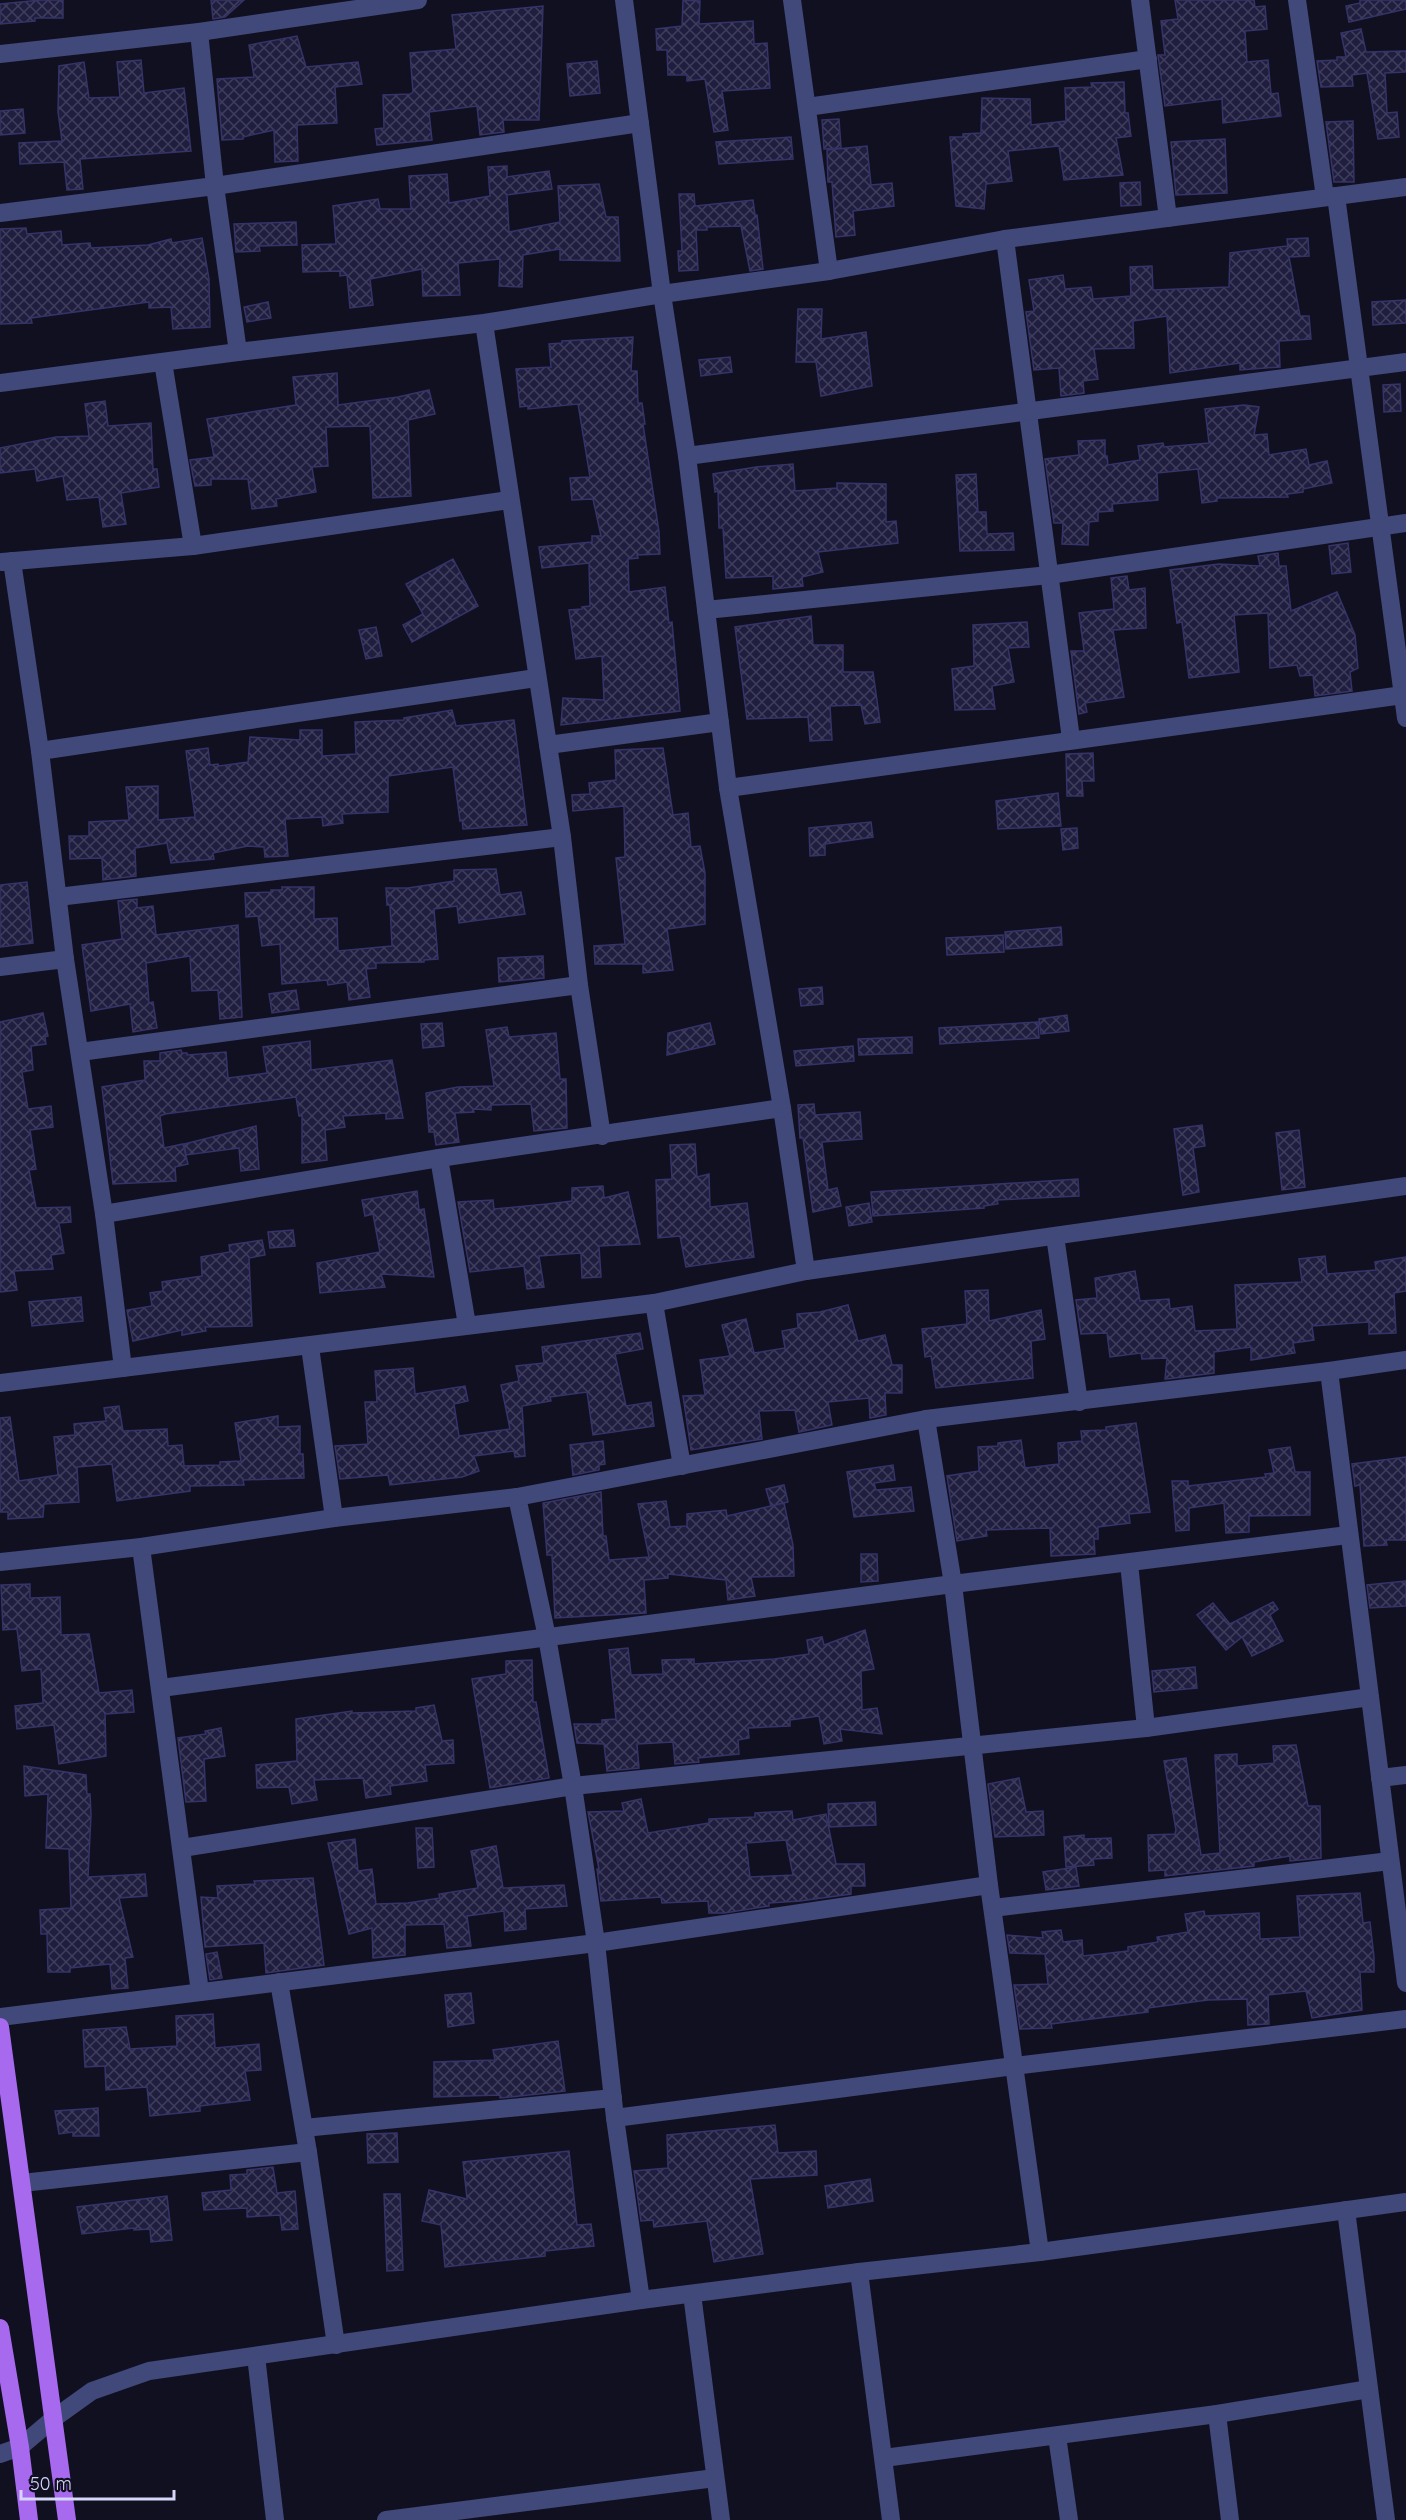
<svg xmlns="http://www.w3.org/2000/svg" width="1406" height="2520" font-family="Quicksand,sans-serif">
<style>
.building{fill:url(#building-cross-hatch);stroke:#353368;stroke-width:1.5;fill-rule:evenodd}
.lines{fill:none;stroke-linecap:round;stroke-linejoin:round}
.minor{stroke:#41487a;stroke-width:18}
.major{stroke:#a769ed;stroke-width:18}
</style>
<defs>
<pattern id="building-cross-hatch" width="8" height="8" patternUnits="userSpaceOnUse" patternTransform="scale(1.5)"><rect width="8" height="8" fill="#201e3f"/><path d="M0 0l8 8M0 8l8-8" fill="none" stroke="#403e5c"/></pattern>
</defs>
<rect width="100%" height="100%" fill="#101021"/>
<g class="building">
<path d="M41 0H63V18H35V21L0 24V4Z"/>
<path d="M211 0H244L225 17 213 19Z"/>
<path d="M683 0 700 1 699 24 753 21 754 44 767 43 770 88 722 91 728 130 714 132 705 79 687 81V75H668L667 50H657L656 29 682 26Z"/>
<path d="M1175 0H1254L1255 7 1265 6 1267 29 1245 31 1247 62 1268 60 1271 94 1278 93 1281 116 1223 123 1222 99 1165 106 1158 55H1165L1161 21 1178 19Z"/>
<path d="M1360 0H1406V9L1349 22 1346 6 1360 3Z"/>
<path d="M543 6 539 120H503L504 132 480 135 477 106 429 112 432 140 377 145 375 129 384 128 383 95 410 94 413 92 410 53 456 49 452 15Z"/>
<path d="M1361 29 1366 52 1406 51V72L1385 73 1387 113 1397 112 1399 137 1378 139 1367 73 1352 75 1353 86 1321 87 1317 61 1337 60V57H1346L1341 33Z"/>
<path d="M297 36 306 67 358 62 362 84 335 87 337 123 297 125 298 161 275 162 274 130 243 137V139L222 140 217 79 254 77 249 45Z"/>
<path d="M141 60 144 93 184 88 191 151 80 159 83 189 67 190 64 162 20 164 19 143 62 141 58 112 59 66 84 62 89 98 120 97 117 62Z"/>
<path d="M597 61 600 93 570 96 567 64Z"/>
<path d="M1124 82 1125 113H1128L1131 136 1116 138 1123 175 1064 180 1059 146 1008 151 1012 181 986 184 984 209 956 206 950 137H963V134L981 133 982 98 1030 99 1031 125 1066 121 1065 88 1092 87 1091 83Z"/>
<path d="M23 109 25 133 0 135V111Z"/>
<path d="M839 119 841 148 824 149 822 120Z"/>
<path d="M1353 121 1354 182H1334L1326 122Z"/>
<path d="M791 137 793 159 719 164 716 142Z"/>
<path d="M1225 139 1227 193 1176 195 1171 142Z"/>
<path d="M867 146 871 185 892 183 894 206 853 211 855 235 836 237 832 182H828L827 150Z"/>
<path d="M507 166V177L549 171 552 189 507 195 509 232 560 222 558 186 599 184 606 217H618L620 261 560 260V249L523 255 522 287 499 286 500 259 458 263 460 295 423 296 422 269 370 279 373 305 350 308 347 275 340 276V271L303 272 302 245 336 244 333 206 378 199 380 209H411L409 176 447 174 449 203 490 196 488 167Z"/>
<path d="M1140 182 1141 205 1121 206 1120 183Z"/>
<path d="M679 194H694L695 206 753 200 755 215H757L763 269 750 271 741 226 707 227V230H696L698 270 679 271 678 251H682Z"/>
<path d="M296 222 297 245 259 246 260 251 236 252 234 224Z"/>
<path d="M26 228 27 234 61 231 62 245 90 243 91 248 148 245 171 239 172 243 202 238 209 279 210 327 173 329 171 307 149 308V302L31 318 32 323 0 324V229Z"/>
<path d="M1308 238 1309 256 1289 257 1300 316H1309L1311 339 1279 341 1280 367 1240 370V363L1170 373 1167 316 1133 321 1134 348 1094 349 1098 379 1083 381 1084 393 1061 396 1059 368 1034 370 1026 312 1034 311 1029 280 1063 275 1065 289 1091 287 1093 299 1131 296 1130 267 1152 266 1153 290 1229 287 1230 253 1287 246 1288 248 1287 239Z"/>
<path d="M1406 300V323L1373 325 1372 302Z"/>
<path d="M268 302 271 318 247 322 244 307Z"/>
<path d="M798 309H822L821 339 866 332 872 386 821 396 816 362H796Z"/>
<path d="M633 337 631 371H637L638 403H642L645 424H643L659 532 660 554 637 555 638 558 628 559 629 592 665 587 669 623 672 622 680 711 561 725 563 698 604 700 602 656 576 659 569 610 582 609V607L590 606 589 563 542 568 539 547 592 542V536H601L593 499 572 500 570 478 590 477 578 404 528 409V406L520 407 516 369 551 367 549 344 562 343V341Z"/>
<path d="M730 357 732 372 701 376 699 360Z"/>
<path d="M337 373 338 405 398 397 429 390 435 414 408 420 411 496 373 498 370 426 326 427 328 466 312 467 316 492 276 499 277 506 252 509 248 479H211V485L195 486 190 460 214 457 207 419 296 405 293 377Z"/>
<path d="M1400 384 1401 411 1384 412 1383 385Z"/>
<path d="M105 401 108 426 151 423 153 469H157L159 487 121 493 126 524 103 527 99 497 67 500 63 476 37 481 35 469 0 473V448L56 437 89 436 85 404Z"/>
<path d="M1244 405 1259 407 1254 435 1267 434 1269 455 1306 449 1309 465 1327 461 1332 483 1303 489V492L1287 494 1288 497 1217 498V501L1202 503 1198 469 1157 473 1158 500 1112 504 1113 511 1098 512V521L1089 522 1088 545 1062 544 1063 523H1054L1045 459 1079 455 1078 441 1105 440V456H1107L1108 465 1140 460 1138 446 1163 443 1164 447 1209 443 1205 409Z"/>
<path d="M793 464 795 491 837 488V483L886 484V522L896 521 898 543 818 552 823 572 802 577 803 586 773 589V576L726 578 723 528H719L718 491 715 492 713 474 756 467Z"/>
<path d="M976 474 978 512H986L987 534 1013 533 1014 550 960 551 956 475Z"/>
<path d="M1348 543 1351 572 1332 574 1329 546Z"/>
<path d="M1278 553 1279 566H1286L1291 611 1337 592 1355 635 1358 668 1350 672 1352 691 1315 696 1313 675 1300 676 1297 665 1270 668 1268 613 1234 615 1239 672 1189 678 1182 622 1177 623 1170 570 1219 564 1260 566 1258 556Z"/>
<path d="M453 559 478 606 412 642 403 625 423 614 406 584Z"/>
<path d="M1127 576 1129 590 1145 588 1146 628 1113 630 1124 697 1085 703 1087 712 1079 714 1071 651H1084L1079 613 1114 609 1111 578Z"/>
<path d="M811 616 813 645H843V672H873L880 722 865 724 861 705 830 706 832 740 810 741 808 717 747 719 735 627Z"/>
<path d="M1027 622 1029 647 1008 648 1014 682 992 686 995 709 955 710 952 669 974 666 973 625Z"/>
<path d="M376 627 382 656 366 659 359 630Z"/>
<path d="M452 710 456 726 514 720 527 825 463 829 462 820 460 821 453 767 388 776V812L342 814 343 823 323 826 322 817 285 819 288 856 265 857 264 847 248 846 213 853 214 859 171 863 167 843 135 848 136 876 103 880 102 858 70 859 69 836H89V822L129 820 126 787 158 786V820L195 817 186 751 208 748 210 765 218 764 219 766 248 762 250 737 300 740V730H322V756L356 754 355 722 404 720V718Z"/>
<path d="M663 748 673 815 688 813 691 847 700 846 705 873V924L667 929 673 970 643 973V964H595L594 946 625 944 616 858 625 857 624 806 573 811 572 795 590 794 589 783 616 780 615 750Z"/>
<path d="M1093 753 1094 781H1082L1083 796H1067L1066 754Z"/>
<path d="M1058 793 1061 826 998 829 996 801Z"/>
<path d="M871 822 873 837 825 844V855L810 856 809 828Z"/>
<path d="M1077 828 1078 848 1063 850 1061 829Z"/>
<path d="M496 869 500 895 521 892 525 914 459 923 457 906 434 909 438 959 424 960V962L376 963V968L366 969 370 997 349 1000 347 982 328 985 327 980 282 984 280 944 262 946 258 916 246 917 245 893 271 892V890H282V887H314V919L337 918 338 951 392 946 390 905H387L386 888H408L454 881V870Z"/>
<path d="M27 882 33 943 0 947V885Z"/>
<path d="M137 899V908L153 906 156 935 238 925 242 1017 220 1019 218 990 192 991 190 956 146 963 149 1003 153 1002 157 1028 133 1032 130 1004 91 1011 82 945 122 939 118 901Z"/>
<path d="M1061 927 1062 945 1006 949 1005 932Z"/>
<path d="M1003 935 1004 952 947 955 946 938Z"/>
<path d="M543 956 544 978 499 982 498 958Z"/>
<path d="M822 987 823 1004 801 1006 799 989Z"/>
<path d="M296 990 299 1009 272 1013 269 994Z"/>
<path d="M43 1013 48 1036 45 1037 46 1044 31 1046 33 1070 22 1072 28 1109 51 1106 53 1127 30 1130 36 1169 29 1170 36 1208 70 1207 71 1222 59 1223 64 1253 51 1255 53 1269 14 1271 17 1290 0 1292V1022Z"/>
<path d="M1067 1015 1069 1031 1041 1034 1039 1019Z"/>
<path d="M1038 1022 1039 1038 940 1044 939 1028Z"/>
<path d="M442 1023 444 1046 423 1048 421 1024Z"/>
<path d="M710 1023 715 1044 667 1055 668 1033Z"/>
<path d="M507 1027 509 1037 556 1033 560 1079H566L567 1128 534 1131 531 1104 491 1105V1110L473 1109 474 1112 455 1113 459 1142 436 1145 434 1132H429L426 1093 458 1087 494 1086 486 1030Z"/>
<path d="M912 1037V1053L859 1055 858 1039Z"/>
<path d="M310 1041 311 1070 392 1060 403 1118 386 1119V1113L343 1116 345 1127 325 1130 327 1160 302 1163V1116H299L296 1097 165 1114 160 1116 164 1148 183 1144 188 1164 175 1167 176 1181 113 1184 102 1087 145 1080 144 1061H160V1053L181 1050 182 1053H187V1055L226 1052 228 1078 267 1073 263 1047Z"/>
<path d="M853 1046 854 1061 796 1066 794 1051Z"/>
<path d="M814 1104 815 1115 860 1112 862 1139 822 1142 828 1190 837 1188 841 1206 813 1212 803 1138H800L798 1105Z"/>
<path d="M1202 1125 1205 1146 1193 1148 1199 1192 1183 1195 1174 1129Z"/>
<path d="M256 1126 259 1169 241 1171 239 1148 186 1155 184 1144Z"/>
<path d="M1299 1130 1305 1187 1282 1190 1276 1133Z"/>
<path d="M695 1144 697 1177 709 1174 710 1207 747 1203 754 1257 686 1267 680 1236 658 1238 656 1180 672 1179 670 1145Z"/>
<path d="M1078 1179 1079 1196 997 1200 998 1204 984 1206V1208L873 1216 871 1192Z"/>
<path d="M603 1186 604 1198 628 1192 640 1244 599 1246 601 1277 582 1278 581 1253 539 1256 544 1287 527 1289 524 1266 470 1272 458 1202 493 1200 494 1209 547 1204 572 1201V1188Z"/>
<path d="M417 1191 419 1210 424 1209 434 1277 381 1274 385 1287 320 1293 317 1263 380 1252 373 1214 365 1216 362 1200Z"/>
<path d="M869 1203 872 1222 849 1226 846 1207Z"/>
<path d="M293 1230 295 1246 270 1248 268 1232Z"/>
<path d="M262 1240 265 1255 249 1258 252 1326 205 1327 206 1331 182 1335V1330L133 1341 127 1310 152 1306 150 1293 163 1291 162 1282 202 1276 201 1257 230 1252 229 1245Z"/>
<path d="M1325 1256 1327 1274 1376 1270 1375 1262 1406 1257V1291L1394 1293 1396 1333 1369 1334V1322L1312 1326 1314 1340 1293 1343 1295 1353 1251 1360V1347L1214 1352V1373L1167 1379H1165L1167 1358 1142 1359 1141 1353 1110 1357 1107 1333 1081 1334 1076 1300 1097 1298 1095 1278 1135 1271 1140 1301 1169 1299 1170 1309 1192 1306 1195 1331 1237 1329 1235 1285 1302 1282 1299 1259Z"/>
<path d="M988 1290 989 1321 1041 1310 1045 1339 1031 1341 1033 1378 936 1388 931 1356 925 1357 922 1329 967 1324 965 1291Z"/>
<path d="M81 1297 83 1321 32 1326 29 1302Z"/>
<path d="M848 1305 858 1341 885 1335 892 1365H902V1393H885L886 1415 870 1418 869 1398 828 1402 832 1425 799 1432 795 1410 759 1411 762 1439 691 1450 683 1396 705 1395 700 1360 730 1356 722 1325 746 1319 754 1353 785 1348 782 1331 798 1328 797 1314 820 1312Z"/>
<path d="M640 1333 643 1349 615 1354 626 1406 651 1402 654 1426 593 1435 587 1392 550 1397 551 1401 522 1406 525 1456 515 1457 514 1451 474 1456 479 1471 462 1477 390 1485 388 1475 340 1479 335 1446 368 1444 365 1402H377L375 1371 413 1368 415 1394 465 1386 468 1401 454 1404 459 1436 510 1429 501 1385 519 1381 516 1366 544 1363 542 1347Z"/>
<path d="M119 1406 123 1431 167 1429 168 1446 182 1445 184 1466 220 1465V1462L241 1461 235 1423 278 1416V1427L300 1426V1454H303L304 1478 243 1480 244 1485 190 1486V1491L117 1501 112 1464 77 1467 79 1502 44 1504 43 1517 8 1519V1512H0V1418L10 1417 19 1481 58 1475 54 1437 75 1435 74 1424 106 1421 104 1408Z"/>
<path d="M1136 1423 1150 1512 1129 1514 1130 1523 1098 1527V1539H1094L1095 1554 1051 1556 1050 1528 986 1530 987 1536 957 1541 947 1476 979 1471 978 1447 998 1446V1443L1021 1440 1025 1468 1059 1464 1058 1443 1082 1441 1081 1431 1106 1430V1427Z"/>
<path d="M603 1441 605 1464 599 1465V1470L573 1475 570 1445Z"/>
<path d="M1290 1447 1295 1472H1310V1515L1249 1516V1532L1226 1533 1224 1503 1189 1508V1530L1176 1531 1172 1481H1188V1486L1266 1477 1265 1474 1274 1473 1269 1450Z"/>
<path d="M1406 1457V1540H1386L1387 1545 1364 1546 1360 1485 1355 1486 1352 1464Z"/>
<path d="M893 1465 895 1480 874 1483 876 1490 911 1487 914 1511 854 1517 847 1472Z"/>
<path d="M784 1485 788 1502 771 1506 766 1489Z"/>
<path d="M601 1492 603 1536H606L609 1560 649 1557 638 1504 666 1501 670 1527 687 1526V1514L726 1510 727 1516 784 1503 793 1545 794 1576 751 1577 755 1596 728 1600 726 1580 668 1574V1578L644 1580 646 1613 555 1618 552 1555H547L543 1503Z"/>
<path d="M861 1554H877L878 1581 861 1582Z"/>
<path d="M1406 1581V1606L1370 1608 1367 1585Z"/>
<path d="M30 1584V1598L60 1597 61 1635 89 1634 99 1693 132 1690 134 1712 105 1714 106 1756 59 1764 54 1725 17 1729 15 1706 43 1703 41 1669 22 1671 17 1629 3 1630 1 1585Z"/>
<path d="M1273 1602 1278 1609 1270 1615 1283 1641 1252 1656 1242 1637 1226 1650 1197 1615 1213 1603 1230 1624Z"/>
<path d="M865 1630 874 1669 861 1671 862 1710 877 1708 882 1734 840 1729 842 1741 824 1744 819 1716 790 1720V1726L748 1728 749 1738 738 1740 739 1754 698 1758 699 1762 675 1764 673 1742 637 1744 639 1768 607 1771 604 1744 577 1743 574 1724H602V1720L616 1719 609 1650 628 1648 631 1675 663 1674 662 1660 694 1659V1664L774 1659 809 1654 807 1640 822 1637 824 1645Z"/>
<path d="M532 1660 533 1702H536L549 1778 490 1788 472 1679 506 1674V1661Z"/>
<path d="M1195 1667 1197 1688 1154 1692 1152 1671Z"/>
<path d="M434 1705 442 1741 453 1740 454 1763 425 1765 427 1781 390 1786 391 1794 366 1798 363 1778 314 1780 317 1800 292 1804 289 1787 257 1788 256 1765 297 1761 296 1719 352 1711V1713L416 1711V1708Z"/>
<path d="M221 1728 225 1756 204 1759 206 1801 186 1802 178 1738 206 1734 205 1731Z"/>
<path d="M1296 1745 1308 1806H1320L1321 1858 1290 1861V1856L1254 1862V1866L1165 1876V1870L1149 1871 1148 1835 1175 1834 1176 1830 1164 1761 1186 1758 1201 1855 1220 1853 1215 1755 1237 1754V1766L1274 1763 1273 1746Z"/>
<path d="M24 1766 86 1775 87 1794H90L91 1815 88 1877 145 1874 147 1896 119 1898 133 1957 125 1958 128 1988 112 1989 110 1964 70 1968V1972H48L47 1934H41L40 1910 71 1908 69 1849 46 1848 48 1794 25 1796Z"/>
<path d="M1019 1778 1026 1812 1043 1811 1044 1835 995 1837 988 1784Z"/>
<path d="M641 1799 648 1833 709 1823V1819L755 1817V1813L792 1811 793 1820 826 1814 836 1864H864L865 1886H851V1894L800 1901 769 1903V1906L724 1913H709L708 1901 662 1903 661 1897 601 1901 597 1869H599L588 1812 624 1811 622 1803ZM786 1840 793 1875 750 1877 746 1843Z"/>
<path d="M875 1802 876 1825 829 1827 828 1804Z"/>
<path d="M416 1828H432L434 1867 418 1868Z"/>
<path d="M1084 1835V1839L1111 1838 1112 1858 1093 1859 1094 1865 1066 1867 1064 1837Z"/>
<path d="M355 1839 358 1871 372 1869 376 1904 408 1903 440 1898 439 1894 478 1888 471 1851 496 1846 503 1888 564 1885 567 1906 525 1909 526 1929 505 1931 504 1911 467 1916 471 1946 447 1948 444 1924 405 1925V1955L373 1958 372 1928 349 1934 328 1843Z"/>
<path d="M1076 1867 1079 1886 1046 1890 1043 1872Z"/>
<path d="M313 1878 324 1965 266 1973 264 1943 205 1947 201 1897 218 1898 217 1886 255 1884 254 1881Z"/>
<path d="M1360 1893 1363 1923 1370 1922 1374 1957V1972H1360L1362 2010 1312 2018 1306 1991 1268 1995 1269 2024 1248 2025 1247 1999 1208 2000 1148 2008V2012L1051 2024 1052 2028 1020 2029 1014 1985 1048 1984 1045 1954 1010 1953 1007 1935 1043 1938 1042 1932 1061 1930 1063 1942 1082 1940 1083 1956 1128 1951V1947L1158 1942 1157 1937 1188 1932 1185 1914 1204 1911 1205 1916 1259 1913 1260 1939 1300 1937 1297 1896Z"/>
<path d="M217 1952 222 1978 210 1980 206 1954Z"/>
<path d="M471 1993 474 2023 448 2027 445 1995Z"/>
<path d="M213 2014 215 2048 259 2044 261 2070 245 2071 250 2100 200 2106V2111L150 2116 147 2087 106 2090 105 2066 85 2067 83 2030 126 2027 130 2049 177 2046 176 2016Z"/>
<path d="M558 2041 565 2091 500 2098V2095L434 2097V2062L495 2060 493 2050Z"/>
<path d="M98 2108 99 2136H73V2132L59 2134 55 2111Z"/>
<path d="M775 2125 778 2153 816 2151 817 2175 750 2179 763 2254 714 2262 707 2221 654 2227 653 2220 641 2221 634 2171 668 2168 667 2135Z"/>
<path d="M397 2133 398 2162 368 2163 367 2134Z"/>
<path d="M569 2151 577 2225 591 2224 594 2246 545 2251V2256L445 2267 441 2225 422 2221 429 2190 467 2199 463 2162Z"/>
<path d="M273 2167 277 2193 295 2191 298 2229 282 2230 280 2215 247 2217V2208L204 2210 202 2193 231 2190 230 2175 247 2174V2170Z"/>
<path d="M870 2179 873 2201 828 2208 825 2186Z"/>
<path d="M384 2194H400L403 2270 387 2271Z"/>
<path d="M167 2196 172 2240 151 2242 150 2229 134 2230V2228L82 2234 77 2207Z"/>
</g>
<g class="lines">
<g class="minor">
<path d="M624 0 662 294 687 456 728 788 782 1108 806 1271"/>
<path d="M792 0 829 271"/>
<path d="M1140 0 1168 218"/>
<path d="M1297 0 1325 197"/>
<path d="M199 32 215 186 238 352"/>
<path d="M0 54 199 32 418 0"/>
<path d="M807 107 1148 59"/>
<path d="M1336 196 1406 718"/>
<path d="M0 213 215 186 640 123"/>
<path d="M1005 239 1071 739"/>
<path d="M484 323 562 837 579 985 602 1136"/>
<path d="M163 362 193 546"/>
<path d="M0 383 238 352 484 323 662 294 829 271 1005 239 1406 187"/>
<path d="M687 456 1406 362"/>
<path d="M12 561 40 751 65 959 104 1214 123 1368"/>
<path d="M2 562 193 546 509 500"/>
<path d="M706 610 1049 575 1406 523"/>
<path d="M548 745 720 722"/>
<path d="M40 751 536 678"/>
<path d="M728 788 1403 695"/>
<path d="M58 897 562 837"/>
<path d="M0 967 65 959"/>
<path d="M80 1052 579 985"/>
<path d="M439 1158 467 1325"/>
<path d="M104 1214 439 1158 782 1108"/>
<path d="M1055 1236 1079 1402"/>
<path d="M654 1303 682 1466"/>
<path d="M310 1347 334 1518"/>
<path d="M1329 1371 1406 1983"/>
<path d="M0 1383 654 1303 806 1271 1406 1186"/>
<path d="M926 1419 953 1584 989 1885 1040 2252"/>
<path d="M517 1497 547 1637 573 1786 596 1943 615 2118 641 2300"/>
<path d="M141 1547 200 1992"/>
<path d="M0 1562 141 1547 334 1518 517 1497 926 1419 1329 1371 1406 1360"/>
<path d="M1129 1563 1146 1728"/>
<path d="M161 1688 953 1584 1348 1535"/>
<path d="M1380 1778 1406 1775"/>
<path d="M182 1848 573 1786 1146 1728 1370 1697"/>
<path d="M993 1908 1390 1861"/>
<path d="M279 1982 308 2152 336 2345"/>
<path d="M0 2017 596 1943 989 1885"/>
<path d="M615 2118 1014 2066 1406 2019"/>
<path d="M304 2128 613 2098"/>
<path d="M22 2183 308 2152"/>
<path d="M1346 2210 1386 2520"/>
<path d="M859 2272 891 2520"/>
<path d="M692 2294 721 2520"/>
<path d="M256 2356 275 2520"/>
<path d="M1217 2414 1230 2520"/>
<path d="M1057 2436 1069 2520"/>
<path d="M0 2454 20 2447 53 2419 92 2391 149 2371 641 2300 859 2272 1040 2252 1406 2202"/>
<path d="M884 2458 1217 2414 1369 2389"/>
<path d="M386 2520 715 2478"/>
</g>
<g class="major">
<path d="M0 2027 67 2520"/>
<path d="M0 2328 20 2447 29 2520"/>
</g>
</g>
<path d="M21 2490v9h153v-9" fill="none" stroke="#d5d6fa" stroke-width="3"/>
<text x="30" y="2490" font-size="18" fill="#d5d6fa" stroke="#101021" stroke-width="4.5" paint-order="stroke">50 m</text>
</svg>
